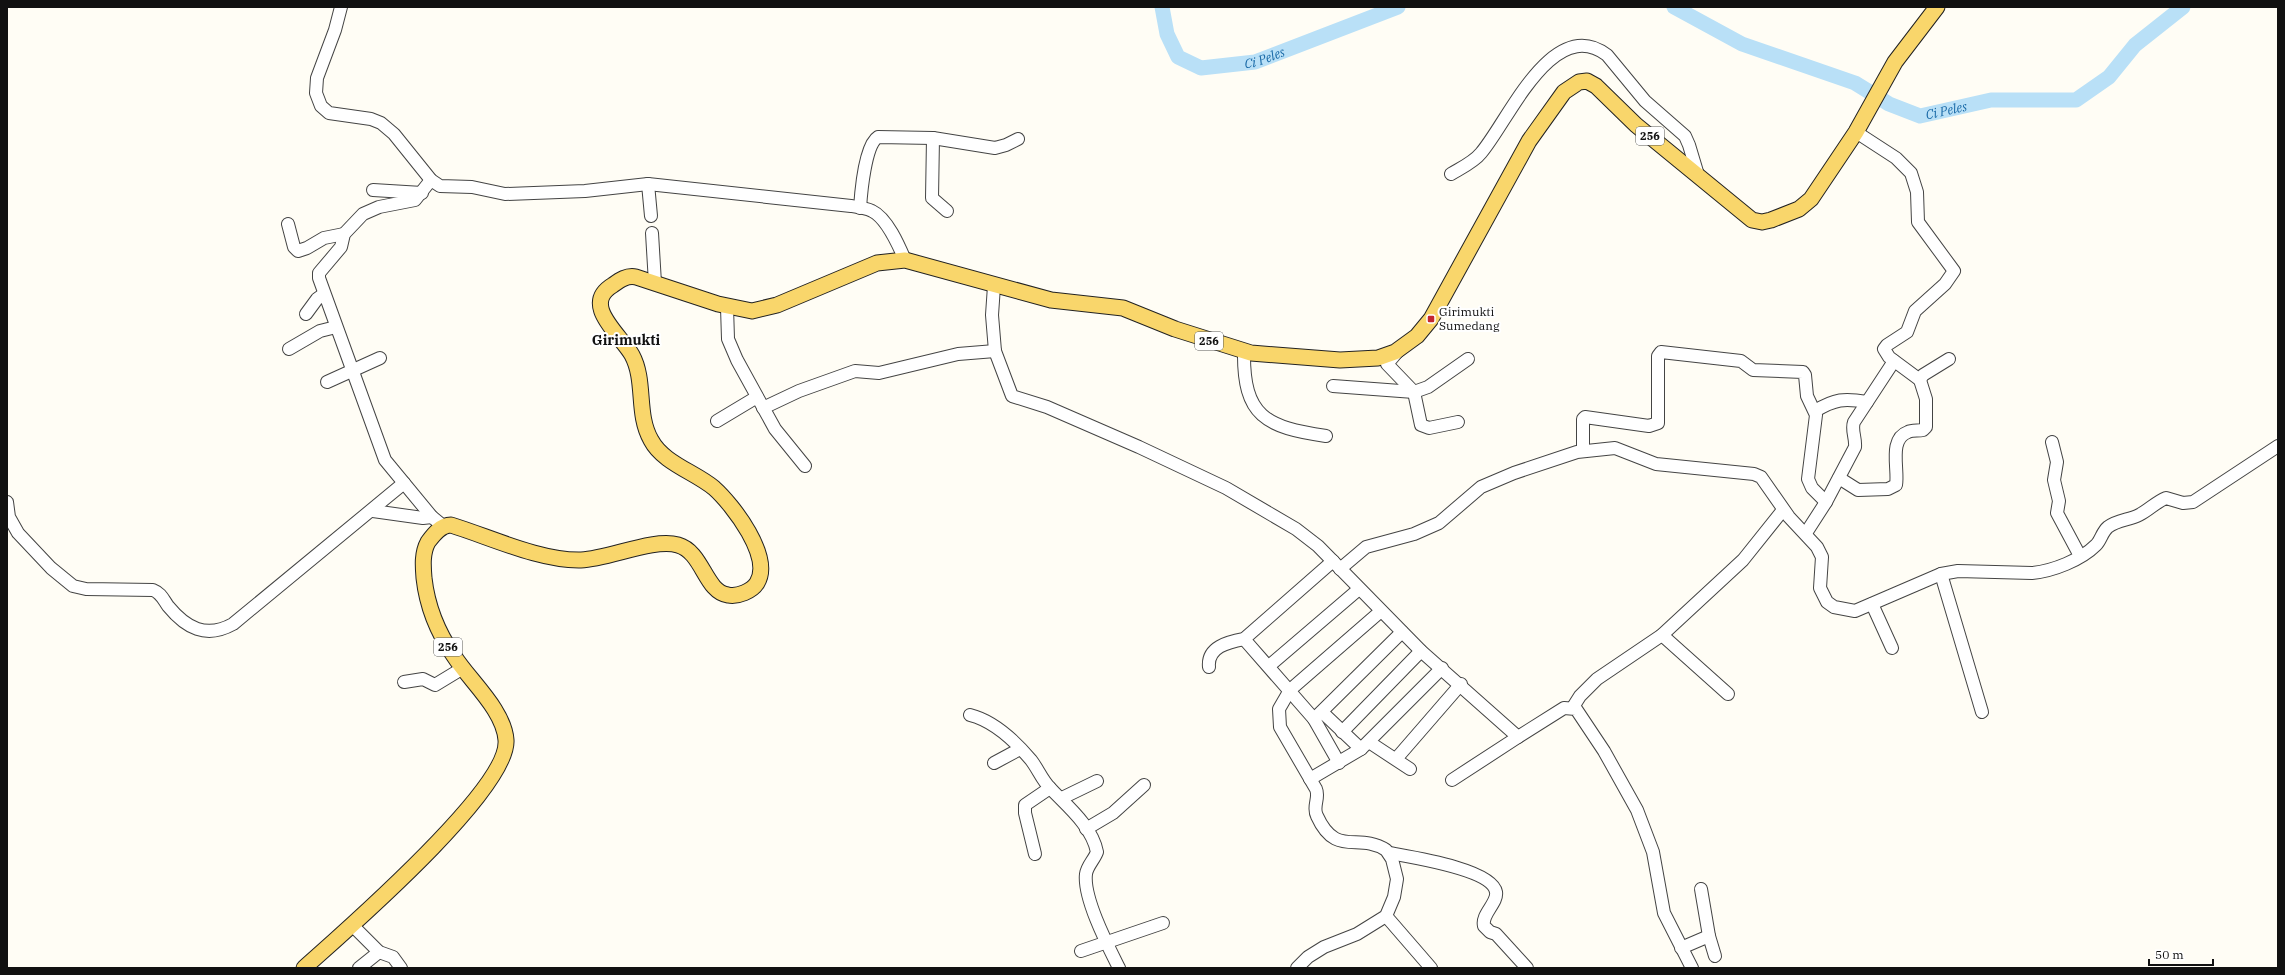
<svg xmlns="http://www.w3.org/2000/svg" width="2285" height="975" font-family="'IBM Plex Serif',serif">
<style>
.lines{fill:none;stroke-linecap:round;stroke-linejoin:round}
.river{stroke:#b9e0f7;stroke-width:15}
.minor-casing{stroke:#444;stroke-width:14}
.major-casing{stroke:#222;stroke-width:17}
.minor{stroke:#fff;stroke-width:12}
.major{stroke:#f9d66b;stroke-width:15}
.poi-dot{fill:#c4262e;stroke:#fff;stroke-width:1.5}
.labels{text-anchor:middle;stroke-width:4;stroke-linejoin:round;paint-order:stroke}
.shield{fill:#fff;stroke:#585858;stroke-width:1}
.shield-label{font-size:11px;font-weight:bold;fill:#111}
.poi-label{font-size:12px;fill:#111;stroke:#fff;text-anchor:start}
.water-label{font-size:13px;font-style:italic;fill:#1768a6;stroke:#fff}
.quarter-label{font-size:14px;font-weight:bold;fill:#111;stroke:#fff}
</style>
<rect width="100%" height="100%" fill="#fffdf5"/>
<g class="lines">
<g class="river">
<path id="s1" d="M1162 7 1167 34 1178 57 1201 68 1255 62 1398 7"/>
<path id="s2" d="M1674 7 1742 44 1855 83 1889 104 1920 116 1991 100H2076L2109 77 2135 45 2183 7"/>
</g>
<defs>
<g id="minor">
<path d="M341 7 335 30 317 78 316 93 321 106 329 113 371 119 381 123 394 134 431 180 440 186 472 187 505 194 585 191 648 184 851 206C858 207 866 208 872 211 887 218 899 246 905 260"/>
<path d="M1856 132 1896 158 1911 173 1917 192 1918 222 1954 271 1945 284 1915 311 1907 332 1887 345 1884 349 1889 357 1920 380"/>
<path d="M933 138 932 198 947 211"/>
<path d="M1451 174C1461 168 1474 162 1481 153 1508 122 1552 14 1607 55L1645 101 1685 136 1689 145 1698 175"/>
<path d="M431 180 415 200 379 207 363 214 344 234 341 247 319 273V278L385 460 432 517 443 526"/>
<path d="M648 184 651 216"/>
<path d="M373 190 422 193"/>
<path d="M860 208C861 193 865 145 878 137L933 138 995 148 1006 145 1018 139"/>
<path d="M288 224 294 247 298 251 307 248 324 238 344 234"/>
<path d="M652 233 655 283"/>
<path d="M994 286 992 315 995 351 1012 396 1047 407 1139 447 1226 488 1296 529 1318 546 1421 651 1518 737 1564 708 1576 709 1604 751 1637 810 1653 852 1664 913 1692 968"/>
<path d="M727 307 728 339 737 360 775 429 805 466"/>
<path d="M306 314 317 299 324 294"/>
<path d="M289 349 320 331 336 327"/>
<path d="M1244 351C1243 417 1266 427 1326 436"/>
<path d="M1398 351 1387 364 1414 392 1421 425 1429 428 1458 422"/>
<path d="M327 382 380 358"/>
<path d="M1333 386 1414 392 1428 387 1468 359"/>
<path d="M763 408 799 391 855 371 879 373 958 354 995 351"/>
<path d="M1815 411C1835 399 1844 398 1867 402"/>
<path d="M717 421 757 397"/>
<path d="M2052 442 2057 462 2054 480 2059 501 2057 513 2080 556"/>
<path d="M1583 450V419L1585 417 1649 426 1658 423V356L1661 352 1741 361 1753 370 1803 372 1805 375 1807 396 1816 415 1808 479 1812 488 1826 502"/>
<path d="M1839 478 1858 490 1888 489 1896 485C1899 470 1888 439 1908 432 1912 430 1918 431 1923 430L1926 427V399L1920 380 1923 375 1949 359"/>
<path d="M7 502 9 517 18 533 51 568 73 586 86 589 153 590C161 593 163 599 168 606 186 628 206 639 233 624L404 483"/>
<path d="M373 511 423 518 432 517"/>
<path d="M1806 533 1826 502 1855 447C1856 438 1851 430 1854 422L1894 361"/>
<path d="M1340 569 1366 547 1414 534 1439 523 1481 487 1514 473 1577 452 1615 448 1656 464 1754 474 1761 477 1789 517 1817 547 1822 557 1820 588 1827 602 1834 607 1855 611 1941 574 1958 571 2032 573C2053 571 2081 560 2096 545 2101 540 2102 532 2108 527 2117 520 2129 520 2139 515 2149 510 2156 502 2166 498L2183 503 2193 502 2278 446"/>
<path d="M1941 574 1982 712"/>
<path d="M1872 604 1892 648"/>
<path d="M1662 635 1728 694"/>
<path d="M1244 639 1314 719 1402 632"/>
<path d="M1269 666 1359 589"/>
<path d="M1209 667C1207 647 1228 642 1244 639L1333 561"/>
<path d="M404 682 423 679 435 685 463 668"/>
<path d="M1573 707 1580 696 1597 679 1662 635 1743 560 1783 510"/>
<path d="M1322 712 1361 749"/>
<path d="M970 715C994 721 1015 741 1031 760 1038 769 1042 780 1050 788 1067 806 1092 826 1097 852 1094 860 1087 866 1086 874 1083 898 1108 946 1119 968"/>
<path d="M1314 719 1339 763"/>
<path d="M1342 732 1421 651"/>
<path d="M1369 742 1410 769"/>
<path d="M1396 759 1461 684"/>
<path d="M994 763 1020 749"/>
<path d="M1310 779 1361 749 1442 668"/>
<path d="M1452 780 1518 737"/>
<path d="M1062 798 1097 781"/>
<path d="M1086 829 1113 813 1144 785"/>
<path d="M1389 853C1410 857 1492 869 1496 892 1498 903 1481 914 1484 926L1490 932 1496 934 1527 968"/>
<path d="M1035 854 1025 813V805L1050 788"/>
<path d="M1701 889 1709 936 1715 956"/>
<path d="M1386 916 1431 968"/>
<path d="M352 925 379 952 393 957 401 968"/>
<path d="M1681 948 1709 936"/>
<path d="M1081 951 1163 923"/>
<path d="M359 968 379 952"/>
<path d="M1297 968 1308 957 1324 947 1357 934 1386 916 1394 897 1397 879 1392 859 1386 850C1358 832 1336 858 1317 816 1312 807 1320 798 1316 789L1280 727 1279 709 1290 690 1381 611"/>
</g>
<path id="major" d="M304 968C344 932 510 789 506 740 504 710 470 681 454 656 438 633 427 605 424 578 423 566 422 553 428 542 434 534 441 525 451 525 490 537 540 561 581 560 609 559 653 538 678 545 703 552 705 592 728 595 738 597 752 591 757 583 773 557 733 505 714 488 695 472 663 463 651 440 636 414 646 381 632 355 621 335 580 305 613 285 620 280 627 275 636 277L718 304 752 311 777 305 877 263 905 260 1051 300 1123 308 1175 329 1251 353 1340 360 1378 358 1395 352 1417 336 1431 319 1529 141 1564 92 1579 82 1587 81 1596 86 1636 125 1752 220 1762 222 1771 220 1799 209 1811 199 1856 132 1895 62 1937 7"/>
</defs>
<use href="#minor" class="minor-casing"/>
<use href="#major" class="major-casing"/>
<use href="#minor" class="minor"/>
<use href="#major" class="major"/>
</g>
<rect class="poi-dot" x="1427" y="315" width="8" height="8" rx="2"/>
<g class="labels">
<g class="shield">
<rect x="1636" y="127" width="28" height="18" rx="3"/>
<rect x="1195" y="332" width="28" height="18" rx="3"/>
<rect x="434" y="638" width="28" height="18" rx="3"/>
</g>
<g class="shield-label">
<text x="1650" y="140">256</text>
<text x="1209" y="345">256</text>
<text x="448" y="651">256</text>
</g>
<g class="poi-label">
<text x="1439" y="316">Girimukti<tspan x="1439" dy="14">Sumedang</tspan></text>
</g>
<g class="water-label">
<text dy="5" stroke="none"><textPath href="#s1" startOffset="143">Ci Peles</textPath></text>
<text dy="5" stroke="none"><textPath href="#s2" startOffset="297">Ci Peles</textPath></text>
</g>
<g class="quarter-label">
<text x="626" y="345">Girimukti</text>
</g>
</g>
<rect width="2285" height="975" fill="none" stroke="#111111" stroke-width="16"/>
<path d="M2149 959v6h64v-6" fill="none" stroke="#111111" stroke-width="2"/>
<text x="2155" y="959" font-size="12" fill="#111111" stroke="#ffffff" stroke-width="3" paint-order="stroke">50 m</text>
</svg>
